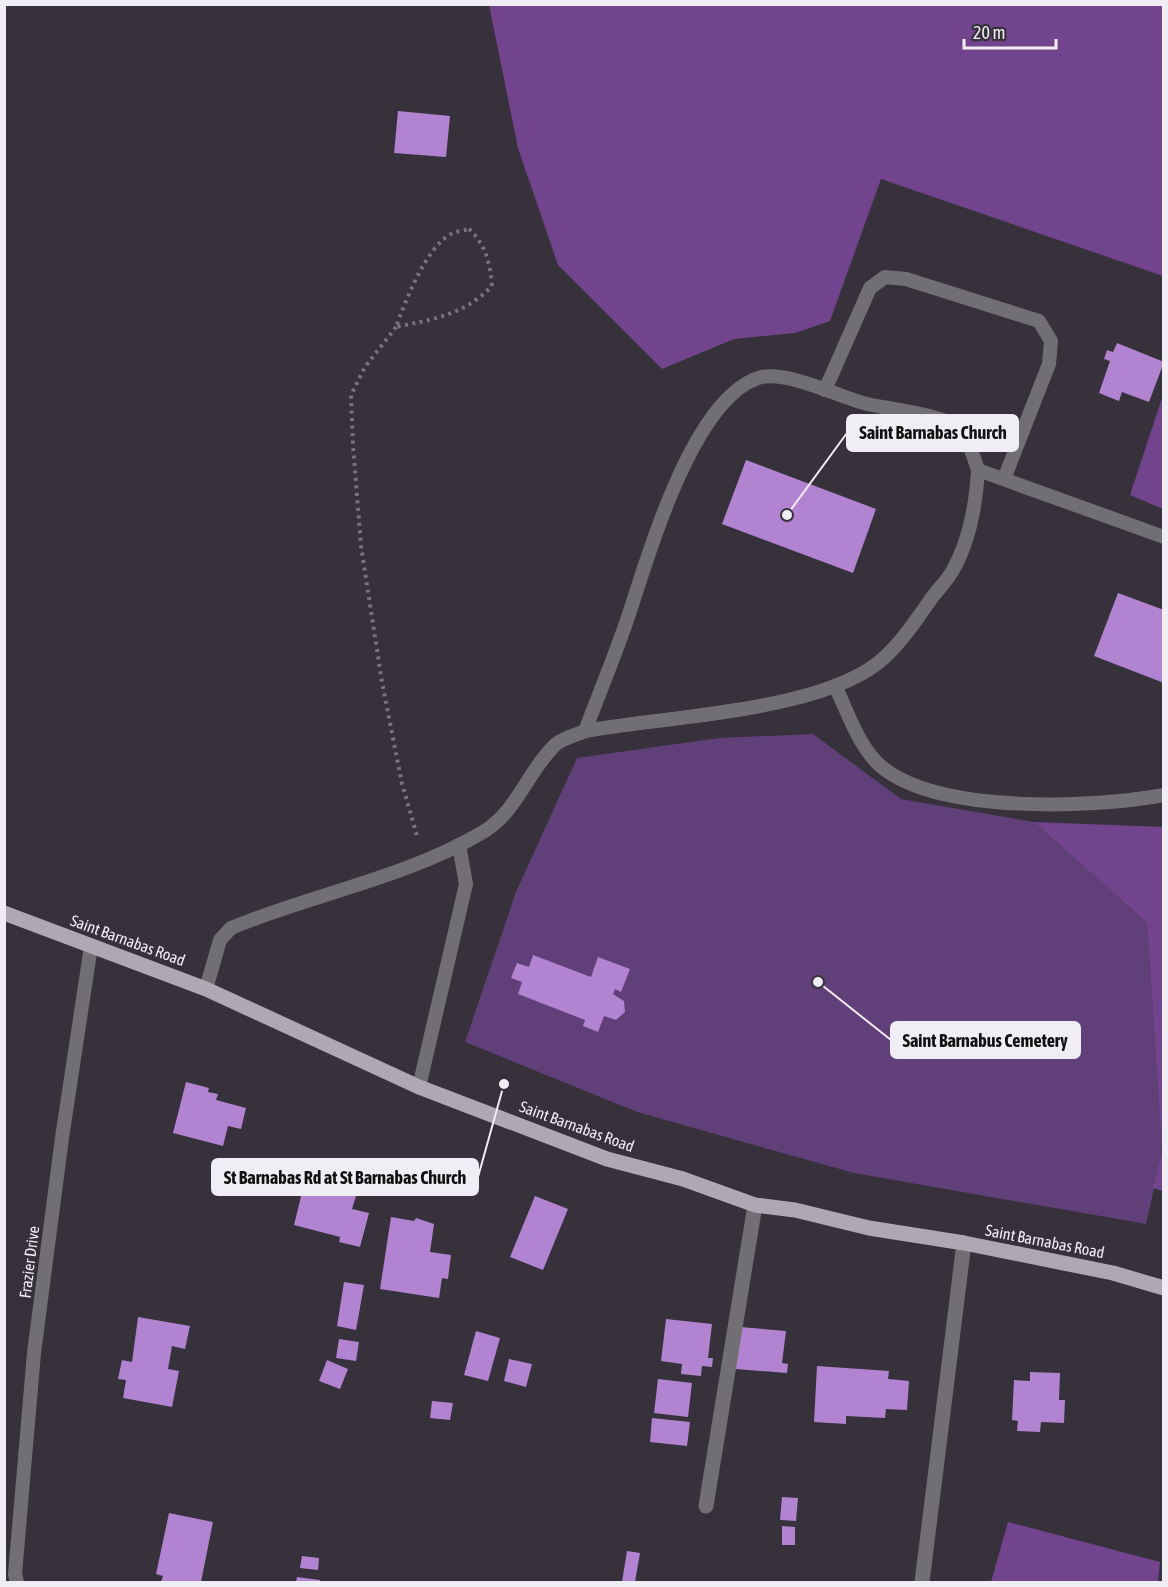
<svg xmlns="http://www.w3.org/2000/svg" width="1168" height="1587" font-family="'Asap Condensed',sans-serif">
<style>
.green{fill:#613f78}
.forest{fill:#71448d}
.building{fill:#b183d1}
.lines{fill:none;stroke-linecap:round;stroke-linejoin:round}
.path{stroke:#78737c;stroke-width:4;stroke-dasharray:3 4.5;stroke-linecap:butt}
.lane{stroke:#716e74;stroke-width:14}
.street{stroke:#716e74;stroke-width:15}
.primary{stroke:#aea8b3;stroke-width:15}
.labels{text-anchor:middle;stroke-width:6;stroke-linejoin:round;paint-order:stroke}
.street-label{font-size:16px;fill:#f1edf4;stroke:#37313c}
.leader{fill:none;stroke:#f1edf4;stroke-width:2}
.callout-dot{fill:#f1edf4;stroke:#37313c;stroke-width:2}
.callout{fill:#f1edf4;stroke:#f1edf4;stroke-width:2}
.callout-label{font-size:18px;text-anchor:middle;font-weight:bold;fill:#111}
</style>
<rect width="100%" height="100%" fill="#37313c"/>
<path class="green" d="M813 734 901 799 1034 822 1147 923 1162 1152 1146 1224 854 1173 637 1112 465 1042 516 892 577 758 719 738Z"/>
<g class="forest">
<path d="M489 5H1163V276L881 179 830 321 795 333 734 339 662 369 558 265 518 148Z"/>
<path d="M1163 395 1164 509H1163L1130 495Z"/>
<path d="M1034 822 1163 827V1191L1153 1188 1162 1152 1147 923Z"/>
<path d="M1008 1522 1160 1562 1158 1582H991Z"/>
</g>
<g class="building">
<path d="M398 111 450 116 446 157 394 153Z"/>
<path d="M1117 343 1164 362 1149 402 1122 392 1119 401 1099 393 1110 361 1104 359 1107 350 1113 352Z"/>
<path d="M746 460 876 509 853 573 722 524Z"/>
<path d="M1118 593 1164 610V683L1094 656Z"/>
<path d="M533 955 591 977 598 957 630 969 621 992 615 989 613 994 624 1001 625 1012 616 1020 604 1016 598 1032 583 1026 585 1020 518 994 522 982 511 978 517 963 529 967Z"/>
<path d="M186 1082 209 1088 208 1092 218 1094 216 1100 246 1108 241 1129 228 1126 223 1146 173 1133Z"/>
<path d="M307 1172 330 1177 331 1173 361 1180 352 1209 369 1213 360 1247 339 1242 340 1237 294 1225Z"/>
<path d="M535 1196 568 1209 543 1270 510 1257Z"/>
<path d="M391 1217 414 1221 416 1218 434 1224 430 1252 451 1255 448 1279 442 1278 439 1298 380 1289Z"/>
<path d="M344 1282 364 1285 356 1330 337 1326Z"/>
<path d="M138 1317 190 1326 185 1349 172 1346 168 1369 179 1371 172 1407 123 1398 126 1380 118 1379 122 1360 132 1362Z"/>
<path d="M666 1319 712 1324 708 1358H713L712 1367 702 1366 701 1376 681 1374 682 1364 661 1361Z"/>
<path d="M740 1327 786 1331 782 1363 788 1364 787 1373 735 1369Z"/>
<path d="M476 1331 500 1338 488 1381 464 1375Z"/>
<path d="M339 1339 359 1342 356 1361 336 1358Z"/>
<path d="M509 1359 532 1364 526 1387 504 1381Z"/>
<path d="M327 1360 348 1369 340 1389 319 1381Z"/>
<path d="M817 1366 889 1371 888 1379 909 1381 907 1410 886 1409 885 1418 846 1416V1424L814 1422Z"/>
<path d="M1030 1372 1060 1373 1059 1400H1065L1064 1423 1041 1422 1040 1432 1017 1431 1018 1421 1012 1420 1014 1380 1030 1381Z"/>
<path d="M658 1379 692 1383 688 1417 654 1413Z"/>
<path d="M432 1401 453 1403 450 1420 430 1418Z"/>
<path d="M652 1418 690 1422 687 1446 650 1442Z"/>
<path d="M782 1497 798 1498 796 1521 780 1520Z"/>
<path d="M169 1513 213 1522 201 1582H161L163 1576 156 1574Z"/>
<path d="M782 1526 795 1527V1545H782Z"/>
<path d="M627 1551 640 1553 635 1582H622Z"/>
<path d="M302 1556 319 1558 318 1570 300 1568Z"/>
<path d="M297 1577 320 1580V1582H296Z"/>
</g>
<g class="lines">
<g class="path">
<path d="M469 229C486 245 490 263 492 286 464 315 434 319 396 327 405 302 426 247 451 234 456 231 463 231 469 229Z"/>
<path d="M396 327 365 367 351 395 353 445 361 546 382 682 402 784 418 839"/>
</g>
<g class="lane">
<path d="M825 390 870 288 885 277 906 279 1039 321 1051 341 1049 364 1004 479"/>
<path d="M835 686C848 712 859 749 883 768 941 814 1094 808 1164 795"/>
<path d="M585 731C665 716 829 712 886 656 903 640 917 619 931 599 938 589 947 581 953 570 970 540 976 504 978 470"/>
<path d="M206 989 220 940 231 928C313 894 406 878 483 832 518 811 528 770 556 744 564 738 576 735 585 731 599 694 614 658 627 620 648 558 691 401 758 378 785 369 839 397 867 404 889 409 938 414 955 426 968 435 973 456 978 470L1164 537"/>
<path d="M419 1087 466 884 459 845"/>
<path d="M17 1582 15 1574 34 1353 62 1138 91 946"/>
</g>
<g class="street">
<path d="M706 1506 755 1205"/>
<path d="M922 1582 964 1243"/>
</g>
<path class="primary" d="M4 913 206 989 419 1087 607 1159 683 1179 755 1205 795 1210 869 1228 964 1243 1113 1273 1164 1288"/>
</g>
<g class="labels">
<g class="street-label">
<text transform="translate(128 940) rotate(20)" y="6">Saint Barnabas Road</text>
<text transform="translate(577 1126) rotate(20)" y="6">Saint Barnabas Road</text>
<text transform="translate(1045 1241) rotate(11)" y="6">Saint Barnabas Road</text>
<text transform="translate(29 1262) rotate(-83)" y="6">Frazier Drive</text>
</g>
</g>
<path class="leader" d="M787 515L847 433M818 982L891 1040M504 1084L478 1177"/>
<g class="callout-dot">
<circle cx="787" cy="515" r="6"/>
<circle cx="818" cy="982" r="6"/>
<circle cx="504" cy="1084" r="6"/>
</g>
<g class="callout">
<rect x="847" y="415" width="171" height="36" rx="6"/>
<rect x="891" y="1022" width="189" height="36" rx="6"/>
<rect x="212" y="1159" width="266" height="36" rx="6"/>
</g>
<g class="callout-label">
<text x="933" y="439">Saint Barnabas Church</text>
<text x="985" y="1047">Saint Barnabus Cemetery</text>
<text x="345" y="1184">St Barnabas Rd at St Barnabas Church</text>
</g>
<rect width="1168" height="1587" fill="none" stroke="#f1edf4" stroke-width="12"/>
<path d="M964 39v9h92v-9" fill="none" stroke="#f1edf4" stroke-width="3"/>
<text x="973" y="39" font-size="18" fill="#f1edf4" stroke="#37313c" stroke-width="4.5" paint-order="stroke">20 m</text>
</svg>
